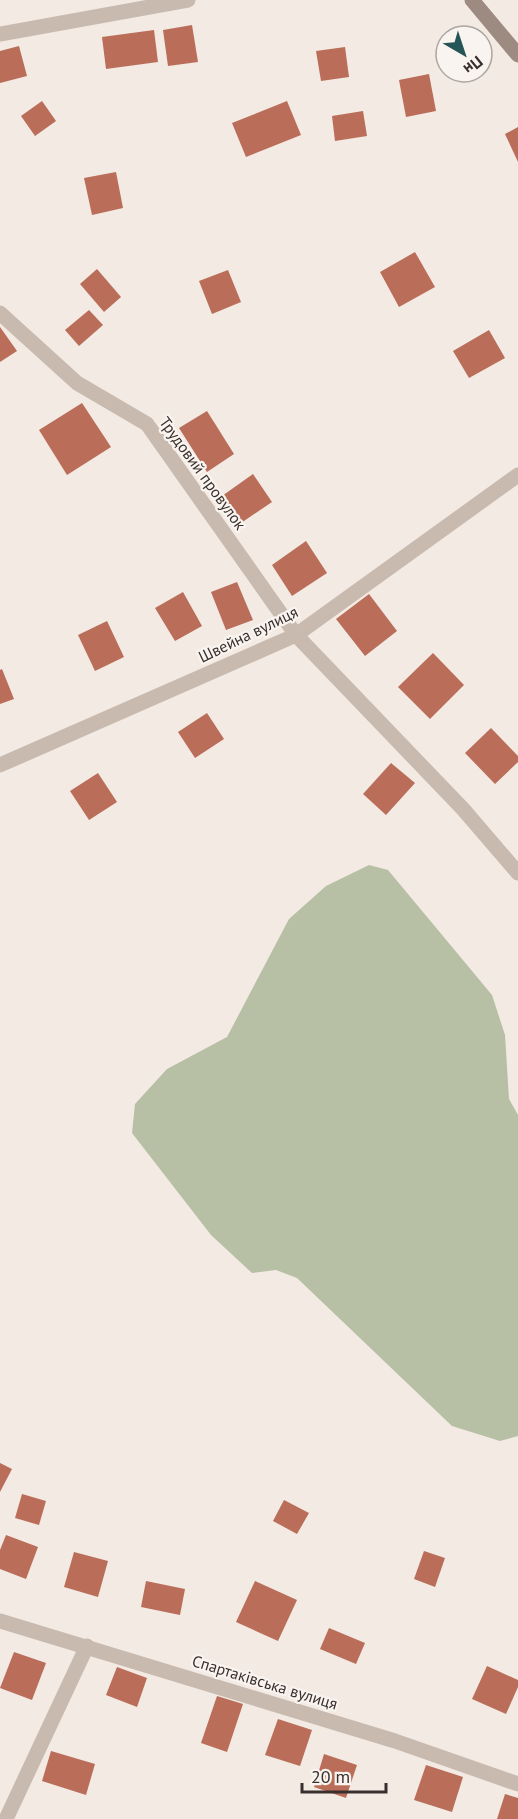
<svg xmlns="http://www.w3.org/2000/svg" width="518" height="1819" font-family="'PT Sans',sans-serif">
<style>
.green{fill:#b7c0a4}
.building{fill:#ba6d59}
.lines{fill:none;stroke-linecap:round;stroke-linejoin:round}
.street{stroke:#c9baaf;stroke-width:15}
.secondary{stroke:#9d8a81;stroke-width:15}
.labels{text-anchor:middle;stroke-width:4.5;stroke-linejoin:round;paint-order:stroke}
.street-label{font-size:16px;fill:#39302d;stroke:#f9f4ef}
</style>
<rect width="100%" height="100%" fill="#f2eae3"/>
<path class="green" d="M369 865 388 870 492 995 505 1035 509 1099 518 1115V1436L500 1441 452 1426 297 1278 276 1270 252 1273 211 1235 132 1133 135 1104 167 1069 227 1037 289 919 326 886Z"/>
<g class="building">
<path d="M192 25 198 62 168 66 163 30Z"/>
<path d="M154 30 158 62 106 69 102 37Z"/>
<path d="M19 46 27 76 0 83V51Z"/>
<path d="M345 47 349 77 321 81 316 51Z"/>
<path d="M429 74 436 111 406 117 399 80Z"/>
<path d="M42 101 56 121 35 136 21 116Z"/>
<path d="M287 101 301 135 246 157 232 123Z"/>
<path d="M363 111 367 136 335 141 332 116Z"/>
<path d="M518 127V162L505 134Z"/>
<path d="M116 172 123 208 92 215 84 178Z"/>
<path d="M415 252 435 287 399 307 380 272Z"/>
<path d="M97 269 121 297 104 312 80 284Z"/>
<path d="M228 270 241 302 212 314 199 281Z"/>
<path d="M89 310 103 325 79 346 65 330Z"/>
<path d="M0 327 17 351 0 362Z"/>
<path d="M489 330 505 358 469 378 453 351Z"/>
<path d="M82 403 111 447 67 475 39 430Z"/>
<path d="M207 411 234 454 207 472 179 428Z"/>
<path d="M253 474 272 502 241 523 222 496Z"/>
<path d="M306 541 327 573 292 596 272 565Z"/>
<path d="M237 582 253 620 226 630 211 592Z"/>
<path d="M183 592 202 626 175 641 155 608Z"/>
<path d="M369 594 397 631 365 656 336 619Z"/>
<path d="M107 621 124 657 95 671 78 635Z"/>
<path d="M433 653 464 685 430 719 398 687Z"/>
<path d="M2 669 14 699 0 704V670Z"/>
<path d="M207 713 224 739 195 758 178 732Z"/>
<path d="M491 728 518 756V762L495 784 465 753Z"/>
<path d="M391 763 415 783 386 815 363 794Z"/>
<path d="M98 773 117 802 89 820 70 791Z"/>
<path d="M0 1463 12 1469 0 1492Z"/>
<path d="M22 1494 46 1501 39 1525 15 1518Z"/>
<path d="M284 1500 309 1513 297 1534 273 1521Z"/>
<path d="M6 1535 38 1547 26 1579 0 1569V1550Z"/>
<path d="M424 1551 445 1558 435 1587 414 1579Z"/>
<path d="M74 1552 108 1561 98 1597 64 1587Z"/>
<path d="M146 1581 185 1589 180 1615 141 1607Z"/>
<path d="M255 1581 297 1600 278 1641 236 1622Z"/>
<path d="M329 1628 365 1643 356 1664 320 1649Z"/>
<path d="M14 1652 46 1663 32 1700 0 1688Z"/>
<path d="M487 1666 518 1680V1687L506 1714 472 1699Z"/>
<path d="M117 1667 147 1678 137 1707 106 1695Z"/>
<path d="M217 1696 243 1704 227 1752 201 1743Z"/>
<path d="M278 1719 312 1730 300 1766 265 1755Z"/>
<path d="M51 1751 95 1764 86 1795 42 1781Z"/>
<path d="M324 1754 357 1765 346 1798 314 1787Z"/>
<path d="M426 1765 463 1777 452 1812 414 1800Z"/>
<path d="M505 1794 518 1798V1819H497Z"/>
</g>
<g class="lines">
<g class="street">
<path d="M0 34 188 0"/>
<path d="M0 313 77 383 147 424 296 635 463 809 518 873"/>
<path d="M0 765 296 635 518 475"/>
<path d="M0 1621 395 1741 518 1784"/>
<path d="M6 1819 87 1646"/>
</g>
<path class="secondary" d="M472 0 518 55"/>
</g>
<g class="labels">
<g class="street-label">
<text transform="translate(203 473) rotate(54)" y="6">Трудовий провулок</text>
<text transform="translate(248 634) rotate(-26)" y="6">Швейна вулиця</text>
<text transform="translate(265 1682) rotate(17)" y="6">Спартаківська вулиця</text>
</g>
</g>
<g transform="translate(464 54) rotate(141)"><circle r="28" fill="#f9f4ef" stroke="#aca6a1" stroke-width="1.5"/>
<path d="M0-4.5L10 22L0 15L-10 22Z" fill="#265557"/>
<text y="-9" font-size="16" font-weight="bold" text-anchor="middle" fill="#39302d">Пн</text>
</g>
<path d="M302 1783v9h84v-9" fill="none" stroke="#39302d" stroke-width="3"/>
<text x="311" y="1783" font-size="18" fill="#39302d" stroke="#f9f4ef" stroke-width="4.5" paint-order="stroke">20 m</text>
</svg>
